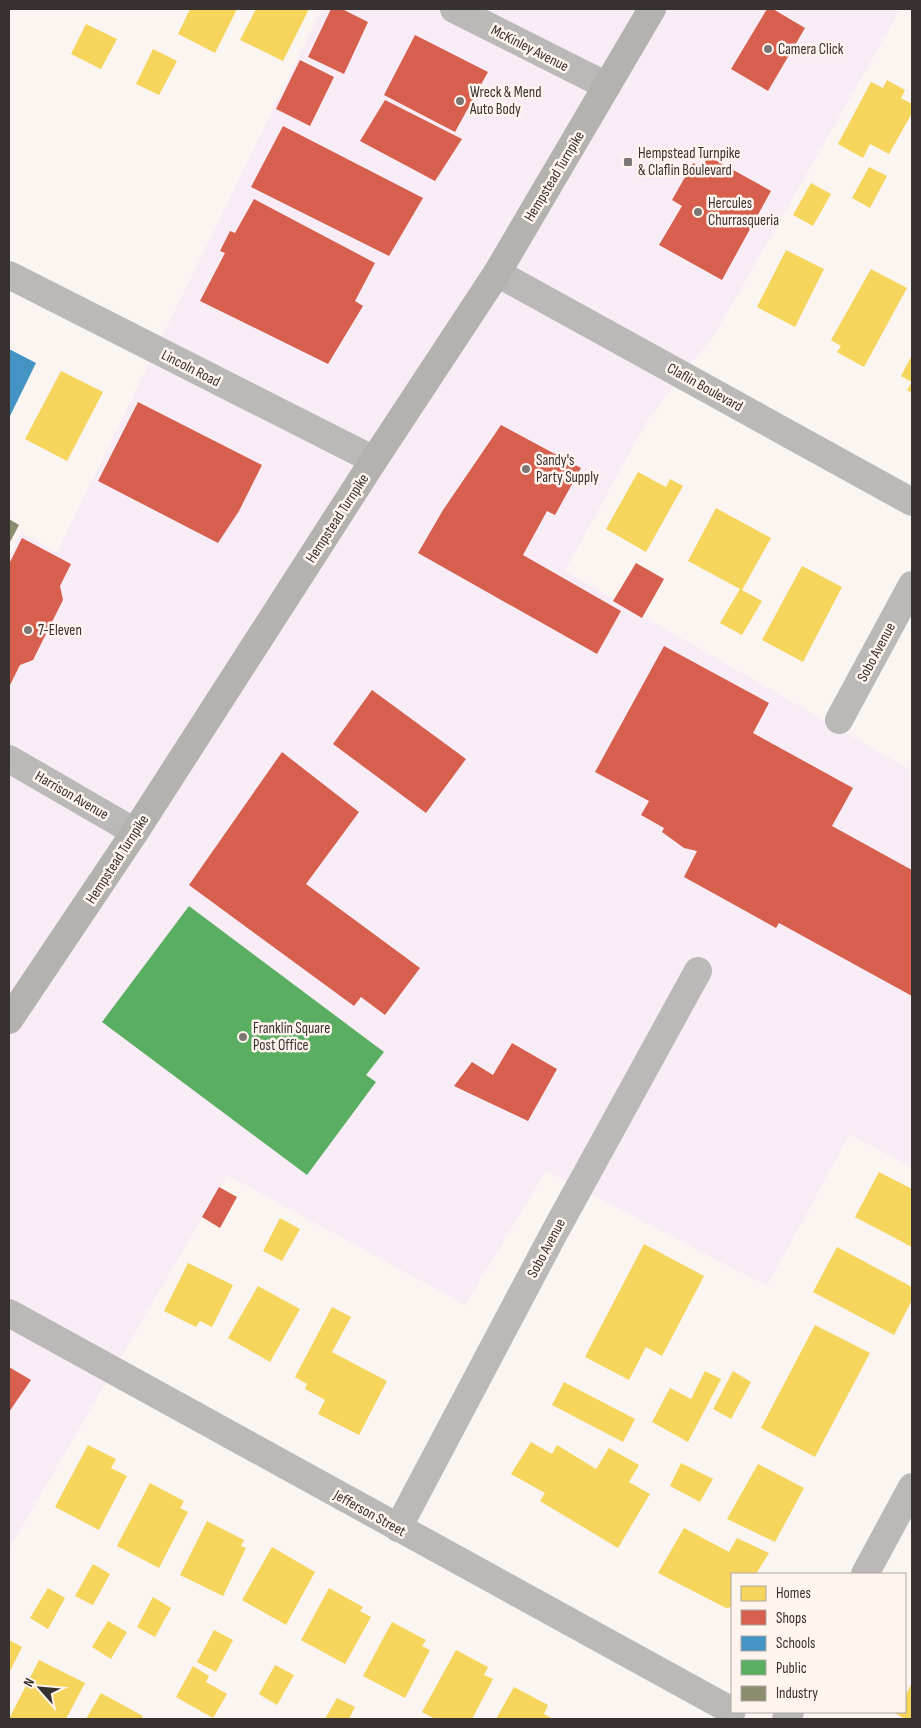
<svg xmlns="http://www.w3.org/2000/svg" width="921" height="1728" font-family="'Sofia Sans Condensed',sans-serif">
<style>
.commercial{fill:#f8edf6}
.homes{fill:#f6d55c}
.shops{fill:#d6604d}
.schools{fill:#4393c3}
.public{fill:#5aae61}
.industry{fill:#8c8c6e}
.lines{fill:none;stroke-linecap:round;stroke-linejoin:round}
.minor{stroke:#bab9b7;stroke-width:28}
.primary{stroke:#b4b2af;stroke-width:28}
.poi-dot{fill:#7c7674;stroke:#fff4ee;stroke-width:2}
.labels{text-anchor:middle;stroke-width:5;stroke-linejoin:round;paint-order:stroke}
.street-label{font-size:15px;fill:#373230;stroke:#fff4ee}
.poi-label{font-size:15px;fill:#373230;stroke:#fff4ee;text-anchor:start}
</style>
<rect width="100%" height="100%" fill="#fbf5f2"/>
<path class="commercial" d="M322 9H901L715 334 647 421 565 571 912 771V1168L850 1134 767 1286 546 1171 465 1305 227 1175 9 1549V557L21 533 57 552Z"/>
<g class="homes">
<path d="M190 9H237L215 53 178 34Z"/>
<path d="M256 9H309L283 61 240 40Z"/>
<path d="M86 24 117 39 101 69 71 54Z"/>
<path d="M153 49 177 61 159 95 136 84Z"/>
<path d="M887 80 905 90 901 98 912 104V113L889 154 870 144 863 158 838 144 871 82 883 88Z"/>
<path d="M869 167 887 176 870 208 852 198Z"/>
<path d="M811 183 831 194 813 226 793 215Z"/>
<path d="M786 250 824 269 795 327 757 307Z"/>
<path d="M871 269 907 288 864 367 837 352 841 346 831 340Z"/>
<path d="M912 355V393L907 390 912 382 901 376Z"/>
<path d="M61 371 103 392 67 461 25 439Z"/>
<path d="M638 472 666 487 670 479 683 486 646 552 606 529Z"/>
<path d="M716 508 771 538 742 590 762 601 742 635 720 623 740 589 688 561Z"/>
<path d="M802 566 842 587 803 662 762 640Z"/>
<path d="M879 1172 912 1189V1247L855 1217Z"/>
<path d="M280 1218 300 1229 282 1261 263 1251Z"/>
<path d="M644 1244 704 1276 662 1356 646 1347 629 1380 585 1357Z"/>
<path d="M837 1247 912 1287V1300L894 1335 813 1292Z"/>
<path d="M188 1263 233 1285 212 1327 200 1321 196 1327 164 1311Z"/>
<path d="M258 1286 300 1309 270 1362 228 1338Z"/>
<path d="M332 1307 351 1317 332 1352 387 1381 359 1435 318 1414 325 1400 305 1389 307 1384 295 1377Z"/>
<path d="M815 1325 870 1353 815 1457 761 1428Z"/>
<path d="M705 1371 721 1379 688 1442 652 1422 670 1388 691 1399Z"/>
<path d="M733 1371 751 1382 731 1419 713 1409Z"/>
<path d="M564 1382 635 1419 623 1442 552 1405Z"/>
<path d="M531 1442 552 1454 557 1445 596 1469 609 1448 639 1465 629 1482 650 1494 618 1548 540 1501 545 1493 511 1474Z"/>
<path d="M88 1445 116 1459 111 1468 127 1476 99 1530 55 1507Z"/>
<path d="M681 1463 713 1479 700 1502 670 1486Z"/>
<path d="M758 1464 804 1488 775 1542 727 1519Z"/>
<path d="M150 1483 184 1501 180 1508 188 1512 159 1568 117 1546Z"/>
<path d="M207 1521 244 1540 241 1546 246 1548 223 1596 180 1575Z"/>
<path d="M684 1528 729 1552 737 1538 769 1553 756 1574H732V1607L726 1608 658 1573Z"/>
<path d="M272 1547 315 1572 286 1625 242 1600Z"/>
<path d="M93 1564 110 1574 93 1605 75 1596Z"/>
<path d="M48 1588 65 1598 48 1629 30 1618Z"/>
<path d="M329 1588 363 1607 360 1611 371 1617 345 1664 301 1640Z"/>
<path d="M153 1597 171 1608 155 1637 137 1627Z"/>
<path d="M108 1621 127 1632 111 1659 92 1647Z"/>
<path d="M392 1622 426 1640 422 1646 430 1650 405 1698 363 1676Z"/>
<path d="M214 1630 233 1640 216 1672 197 1662Z"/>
<path d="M9 1640 22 1647 9 1673Z"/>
<path d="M456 1650 488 1667 484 1675 493 1679 472 1719H435L422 1712Z"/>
<path d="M39 1660 85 1683 66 1719H9Z"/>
<path d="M275 1665 294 1675 277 1705 259 1694Z"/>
<path d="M193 1666 209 1676 206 1682 227 1694 213 1718 176 1697Z"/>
<path d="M912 1683V1719H905L895 1713 905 1712V1696Z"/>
<path d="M514 1687 548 1705 544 1714 553 1719H496Z"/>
<path d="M101 1693 143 1716 141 1719H86Z"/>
<path d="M337 1698 355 1707 349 1719H325Z"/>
</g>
<g class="shops">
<path d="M331 9H342L368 22 344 74 308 57Z"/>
<path d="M767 9H773L805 28 768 91 731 69Z"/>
<path d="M415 35 488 72 455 132 384 95Z"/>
<path d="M300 60 334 77 310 126 276 109Z"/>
<path d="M385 100 462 139 435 181 360 141Z"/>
<path d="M283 126 423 198 389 256 251 187Z"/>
<path d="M708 156 771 191 722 280 659 245 682 206 672 200 693 163 702 168Z"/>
<path d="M254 199 375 263 355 301 363 306 328 364 200 301 225 253 220 251 230 231 235 233Z"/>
<path d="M138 402 262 465 239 511 218 543 98 481Z"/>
<path d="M501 425 581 468 555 515 547 511 523 555 621 611 597 654 418 553 443 510Z"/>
<path d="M22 538 71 564 60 586 63 600 33 660 20 665 9 687V564Z"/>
<path d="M636 563 664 579 642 618 613 601Z"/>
<path d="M664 646 769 703 753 733 853 788 832 826 912 870V996L779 923 776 928 684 877 697 851 684 848 662 832 664 828 641 815 649 801 595 772Z"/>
<path d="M372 690 466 759 426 813 333 744Z"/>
<path d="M282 752 359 812 306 884 420 968 385 1015 361 997 354 1006 189 885Z"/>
<path d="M512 1043 557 1069 528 1121 454 1086 472 1062 493 1075Z"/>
<path d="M219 1187 237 1197 220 1228 202 1217Z"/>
<path d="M9 1367 31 1380 9 1412Z"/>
</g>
<path class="schools" d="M9 349 36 363 9 418Z"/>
<path class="public" d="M189 906 384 1052 366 1075 376 1082 307 1175 102 1022Z"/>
<path class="industry" d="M9 519 19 525 9 544Z"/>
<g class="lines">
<g class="minor">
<path d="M454 9 607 86"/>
<path d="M497 273 912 502"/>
<path d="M9 275 374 460"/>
<path d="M839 720 912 585"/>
<path d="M9 759 135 832"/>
<path d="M9 1313 732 1711"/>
<path d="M398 1528 553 1235 698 971"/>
<path d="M865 1574 912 1487"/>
<path d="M786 1719 790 1712"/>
</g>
<path class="primary" d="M9 1020 135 832 374 460 497 273 652 9"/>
</g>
<g class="poi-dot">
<circle cx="768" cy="49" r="5"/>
<circle cx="460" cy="101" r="5"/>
<rect x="623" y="157" width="10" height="10" rx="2.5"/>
<circle cx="698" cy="212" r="5"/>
<circle cx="526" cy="469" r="5"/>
<circle cx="28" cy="630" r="5"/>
<circle cx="243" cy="1037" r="5"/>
</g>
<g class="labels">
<g class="street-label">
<text transform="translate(530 48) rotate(27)" y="5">McKinley Avenue</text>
<text transform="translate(554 176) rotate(-59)" y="5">Hempstead Turnpike</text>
<text transform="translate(191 368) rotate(27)" y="5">Lincoln Road</text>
<text transform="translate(705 387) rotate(29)" y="5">Claflin Boulevard</text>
<text transform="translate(337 518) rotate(-57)" y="5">Hempstead Turnpike</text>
<text transform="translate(876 652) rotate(-62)" y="5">Sobo Avenue</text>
<text transform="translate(72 795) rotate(30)" y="5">Harrison Avenue</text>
<text transform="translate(117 859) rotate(-57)" y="5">Hempstead Turnpike</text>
<text transform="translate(546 1248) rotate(-62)" y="5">Sobo Avenue</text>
<text transform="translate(370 1513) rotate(29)" y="5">Jefferson Street</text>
</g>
<g class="poi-label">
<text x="778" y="54">Camera Click</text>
<text x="470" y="97">Wreck &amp; Mend<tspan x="470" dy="17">Auto Body</tspan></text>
<text x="638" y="158">Hempstead Turnpike<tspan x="638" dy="17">&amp; Claflin Boulevard</tspan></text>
<text x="708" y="208">Hercules<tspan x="708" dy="17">Churrasqueria</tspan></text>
<text x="536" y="465">Sandy's<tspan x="536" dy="17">Party Supply</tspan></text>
<text x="38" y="635">7-Eleven</text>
<text x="253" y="1033">Franklin Square<tspan x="253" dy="17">Post Office</tspan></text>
</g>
</g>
<rect width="921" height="1728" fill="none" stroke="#373230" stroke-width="20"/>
<rect x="731" y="1573" width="175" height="140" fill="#fff4ee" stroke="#afa6a2"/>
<rect x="741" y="1586" width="25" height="15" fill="#f6d55c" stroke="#afa6a2"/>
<text x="776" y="1598" font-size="15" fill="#373230">Homes</text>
<rect x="741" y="1610" width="25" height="15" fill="#d6604d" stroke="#afa6a2"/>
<text x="776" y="1623" font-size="15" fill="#373230">Shops</text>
<rect x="741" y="1636" width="25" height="15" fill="#4393c3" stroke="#afa6a2"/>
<text x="776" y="1648" font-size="15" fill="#373230">Schools</text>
<rect x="741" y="1660" width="25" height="15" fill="#5aae61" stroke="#afa6a2"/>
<text x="776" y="1673" font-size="15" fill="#373230">Public</text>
<rect x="741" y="1686" width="25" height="15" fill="#8c8c6e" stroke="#afa6a2"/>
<text x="776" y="1698" font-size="15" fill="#373230">Industry</text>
<g transform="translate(40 1688) rotate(297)" stroke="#fff4ee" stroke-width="4" paint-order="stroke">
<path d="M0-4L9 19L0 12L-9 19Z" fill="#373230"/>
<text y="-8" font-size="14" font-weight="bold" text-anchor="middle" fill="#373230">N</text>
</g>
</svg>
